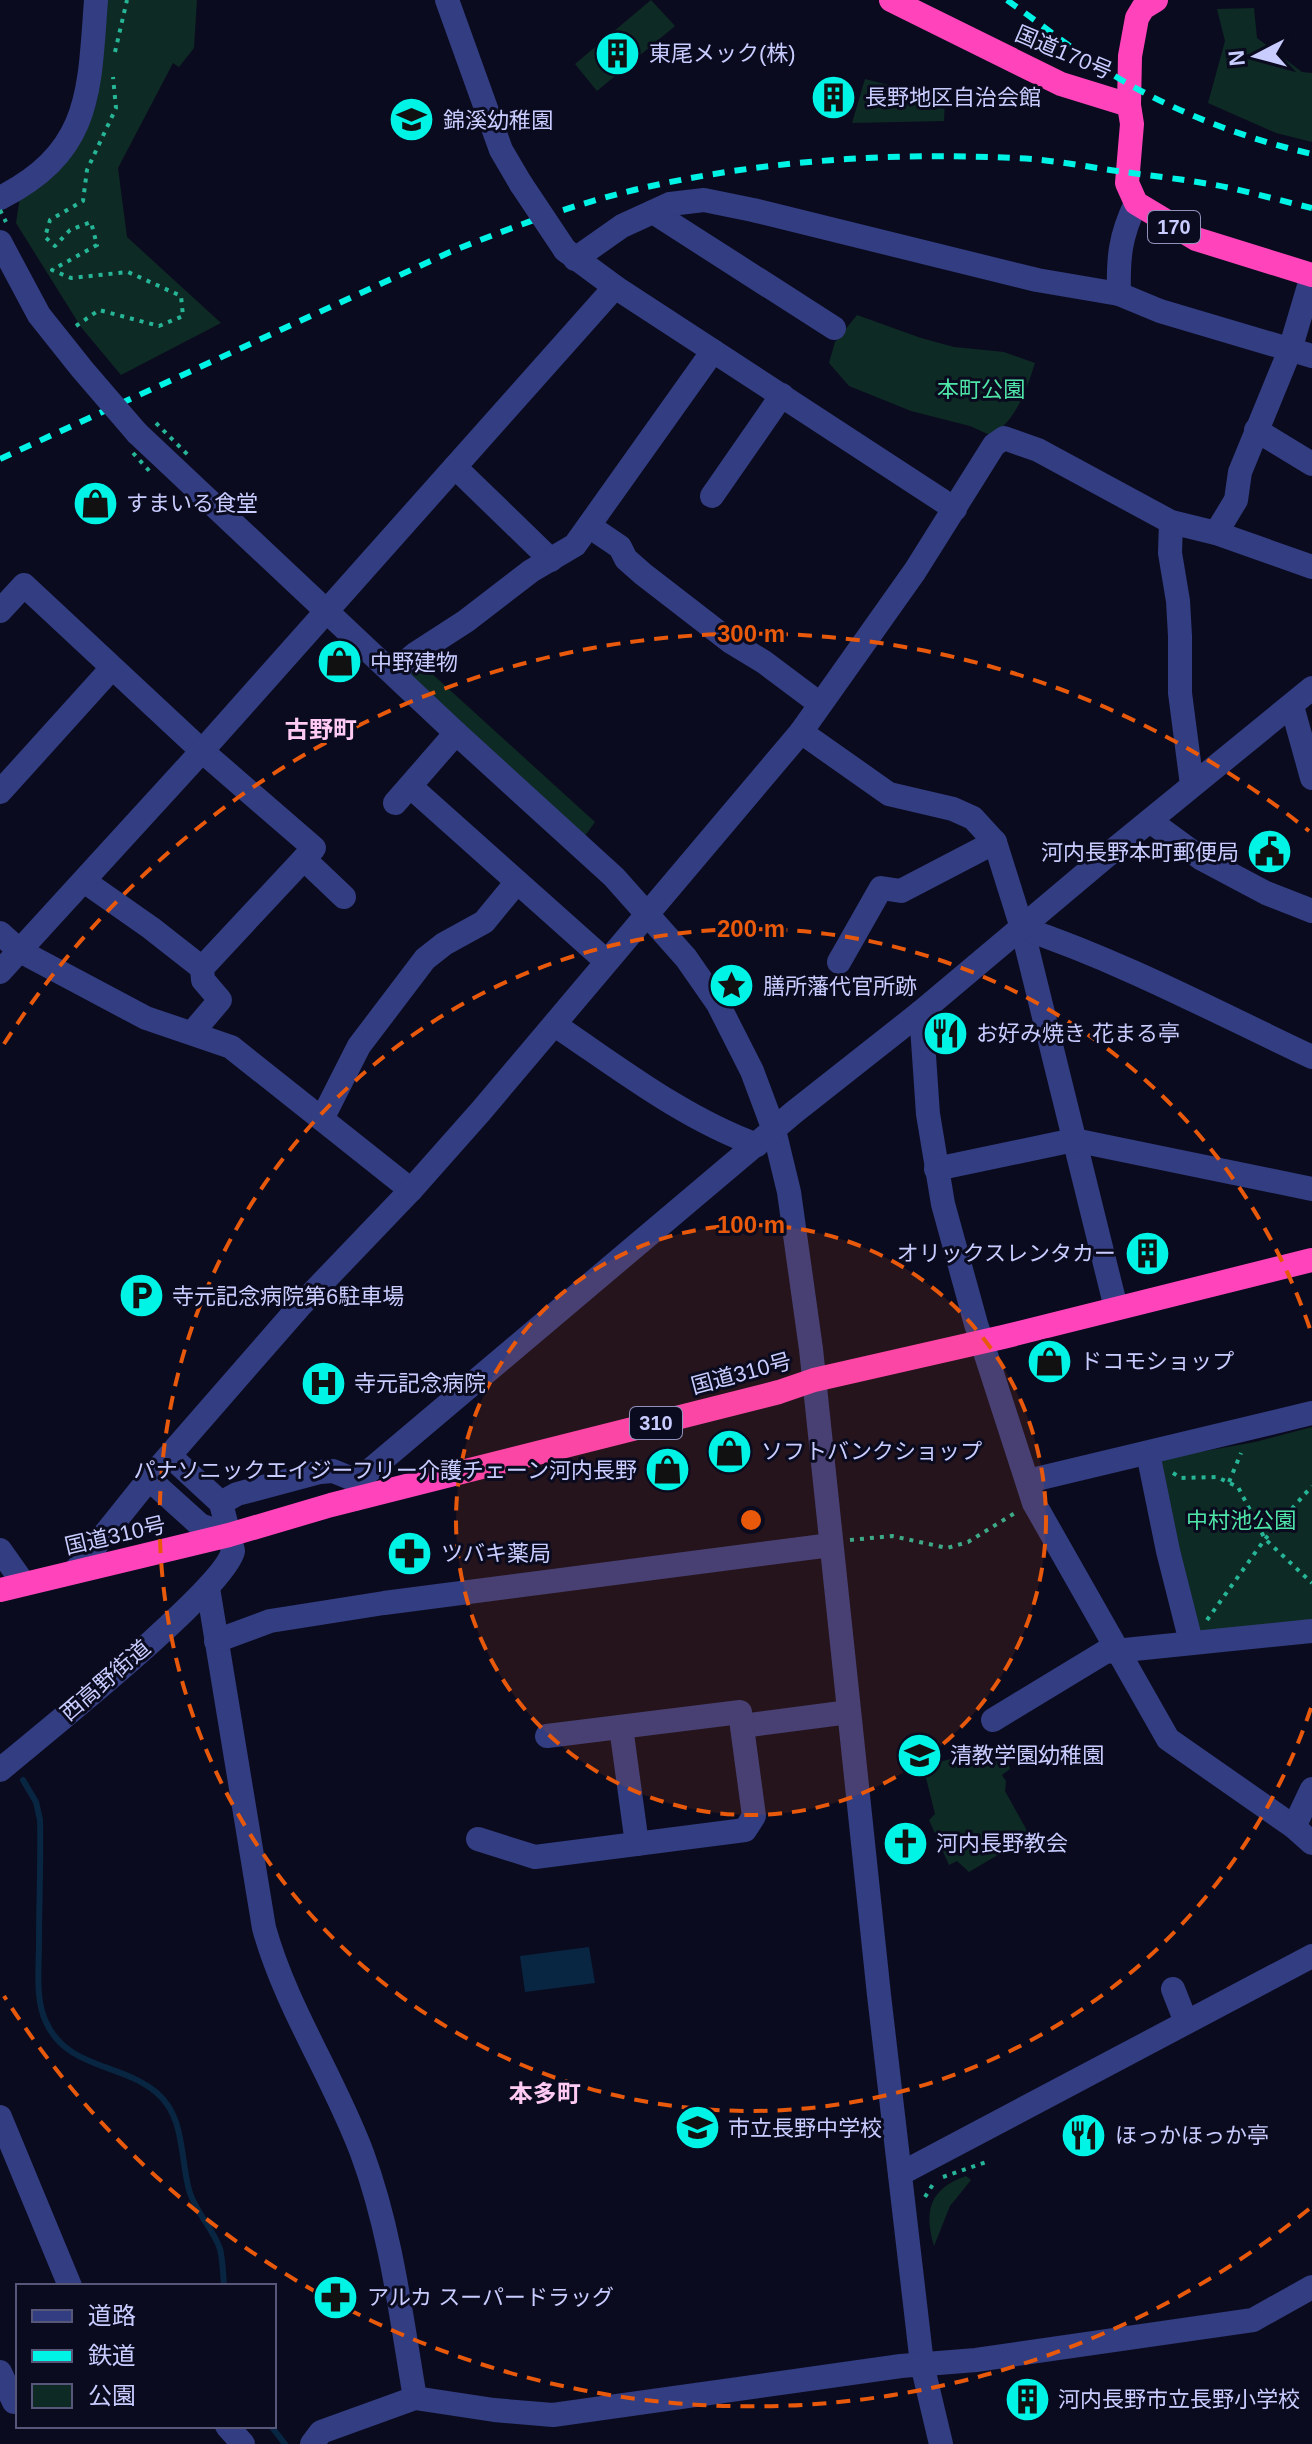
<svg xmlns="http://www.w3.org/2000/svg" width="1312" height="2444" font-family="Helvetica,'Noto Sans JP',sans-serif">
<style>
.green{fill:#0e2a24}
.water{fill:#082641}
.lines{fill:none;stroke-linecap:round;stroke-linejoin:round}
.stream{stroke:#082641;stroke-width:6}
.path{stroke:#26b697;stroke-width:4;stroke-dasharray:4 6;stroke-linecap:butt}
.minor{stroke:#333d81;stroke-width:24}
.highway{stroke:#f4b;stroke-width:24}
.rail{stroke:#00f4e6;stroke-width:6;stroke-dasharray:12 10;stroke-linecap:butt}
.path-bridge{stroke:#26b697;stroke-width:4;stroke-dasharray:4 6;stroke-linecap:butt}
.minor-bridge{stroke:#333d81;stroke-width:24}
.ring{fill:none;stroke:#e8590c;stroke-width:4;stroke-dasharray:14 10}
.labels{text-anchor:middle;stroke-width:6;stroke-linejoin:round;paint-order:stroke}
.shield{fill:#0b0b1f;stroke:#9092bc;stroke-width:2}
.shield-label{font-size:20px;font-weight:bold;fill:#c9ccff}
.street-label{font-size:22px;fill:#c9ccff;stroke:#0b0b1f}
.poi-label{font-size:22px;fill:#c9ccff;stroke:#0b0b1f;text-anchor:start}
.park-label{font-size:22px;fill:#4fe5a8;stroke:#0b0b1f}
.neighbourhood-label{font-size:24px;font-weight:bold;fill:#ffcbf4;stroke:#0b0b1f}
.centre{fill:#e8590c;stroke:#0b0b1f;stroke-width:4}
.ring-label{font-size:24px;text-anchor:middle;font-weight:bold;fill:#e8590c;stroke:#0b0b1f;stroke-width:6;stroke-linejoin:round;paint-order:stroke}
</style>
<rect width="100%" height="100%" fill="#0b0b1f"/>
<g class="green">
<path d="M106 0H197L194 48 179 67 173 63 118 168 127 237 221 323 121 375 81 327 16 223 20 197 84 133 96 105Z"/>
<path d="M651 0 675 26 597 91 575 64Z"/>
<path d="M1254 8 1257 38 1302 72 1312 73V142L1276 133 1208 103 1225 41 1217 9Z"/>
<path d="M865 79 945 99 944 121 852 123Z"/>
<path d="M857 315 921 338 954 347 1004 352 1035 363C1026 391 1017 418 992 436L970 426 911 411 849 386 829 363 835 342Z"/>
<path d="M418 661 595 822 585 836 398 678Z"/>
<path d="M1312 1427V1624L1198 1631 1150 1461 1255 1442Z"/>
<path d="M1002 1746 1010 1769 1002 1775 1006 1781 1005 1791 1030 1836 969 1872 957 1861 949 1865 929 1820 935 1814 923 1766Z"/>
<path d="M966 2176 971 2180 950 2206 934 2246C924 2211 929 2189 966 2176Z"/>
</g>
<path class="water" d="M589 1947 595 1983 525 1992 520 1956Z"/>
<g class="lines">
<g class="stream">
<path d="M23 1780 36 1802 40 1820C41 1861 39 1902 39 1943 39 1968 35 1999 46 2022 67 2069 122 2063 157 2093 185 2117 180 2157 189 2190 195 2212 213 2228 220 2249 223 2261 223 2274 224 2286"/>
<path d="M271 2426 285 2444"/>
</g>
<g class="path">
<path d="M115 52 127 0"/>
<path d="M76 326 99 310 159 326 183 316 181 296 128 272 71 278 52 270 97 245 91 222 70 230 55 246 45 237 50 220 83 201 87 170 116 108 113 77"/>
<path d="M1173 1473 1181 1478 1217 1477 1238 1487 1265 1539 1312 1583"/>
<path d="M1229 1482 1241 1453"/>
<path d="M850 1540 892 1536 947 1548 968 1542 1015 1513"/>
<path d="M1207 1620 1265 1539 1312 1486"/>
<path d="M943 2177 989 2161"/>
<path d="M925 2197 935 2181"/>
</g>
<g class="minor">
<path d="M447 0 501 150 521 184"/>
<path d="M0 198C92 151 89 92 96 0"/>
<path d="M653 212 834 328"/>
<path d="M565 250 615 287 955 509"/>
<path d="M575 259 622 226 670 204 704 200 753 210 1037 280 1119 294 1160 311 1312 356"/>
<path d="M1119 294C1118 258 1120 236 1136 203"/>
<path d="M1256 430 1312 464"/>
<path d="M137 433 456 733 614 877 686 958 718 1004 752 1071 774 1130 789 1192 811 1349 879 1995 922 2364 941 2444"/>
<path d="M455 467 551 560"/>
<path d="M712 496 782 395"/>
<path d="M1171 522 1170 553 1178 601 1180 636V693L1192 785"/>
<path d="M589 526 620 547 626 559 643 574 731 642 764 662 820 704"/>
<path d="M1216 533 1236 500 1240 472 1290 350 1312 276"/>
<path d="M0 611 24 585 202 751 314 848 202 968 151 928 84 881"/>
<path d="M393 673 415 654 466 621 531 571 575 545 713 351"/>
<path d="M1292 706 1312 778"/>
<path d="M801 732 889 794 953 809 973 818 995 842 1022 928 1116 1308"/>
<path d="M411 787 606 961"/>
<path d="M0 792 112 668"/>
<path d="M395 803 456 733"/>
<path d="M1150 821 1202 859 1266 893 1312 911"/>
<path d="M304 859 344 897"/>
<path d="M1022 928C1123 962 1216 1012 1312 1057"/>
<path d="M0 933 20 951 146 1018 231 1047 411 1190"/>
<path d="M839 962 881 888 901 891 995 842"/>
<path d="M0 972 202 751 615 287"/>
<path d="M921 1012 928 1114 943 1204 976 1324 1034 1503 1168 1739 1294 1827 1312 1843"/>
<path d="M555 1025C619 1068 683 1118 757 1145"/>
<path d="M192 1033 220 1000 203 980 202 968"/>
<path d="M322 1119 359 1046 425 959 444 944 484 922 517 882"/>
<path d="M936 1169 1074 1140 1312 1189"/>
<path d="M1148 1453 1168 1551 1191 1642"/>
<path d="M170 1456 221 1503"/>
<path d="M149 1479 200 1525 229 1535"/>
<path d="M1028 1481 1312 1413"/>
<path d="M355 1499 360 1482 368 1472 793 1113 921 1012 1110 853 1312 688"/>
<path d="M0 1550 24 1584"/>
<path d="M76 1570 149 1479 299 1307 411 1190 481 1111 801 732 915 571 994 445 1004 438 1038 450 1171 522 1216 533 1312 567"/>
<path d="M208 1588 264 1928C286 2007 333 2076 362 2153 391 2231 401 2316 415 2398"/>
<path d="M216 1641 270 1621 384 1603 831 1545"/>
<path d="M993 1720 1105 1652 1312 1631"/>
<path d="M742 1726 849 1712"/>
<path d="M621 1727 637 1844"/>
<path d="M0 1770C40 1736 224 1590 233 1551L221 1503 237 1494 320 1472 333 1471 360 1482"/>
<path d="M1294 1827 1312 1789"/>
<path d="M478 1839 535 1857 745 1830 754 1816 740 1712 547 1736"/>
<path d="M1173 1989 1186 2022"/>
<path d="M0 2117 70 2286"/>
<path d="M900 2174 1312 1956"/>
<path d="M0 2372 14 2402"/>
<path d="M227 2426 243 2444"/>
<path d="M312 2444 321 2432 415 2398 494 2410 553 2415 901 2366 976 2360 1253 2320 1312 2287"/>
</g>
<g class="highway">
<path d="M891 0 1061 84 1129 105"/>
<path d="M1156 0 1143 8 1137 18 1130 56 1129 105 1132 124 1127 183 1136 203 1196 239 1312 275"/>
<path d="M0 1590 229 1535 331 1505 779 1392 814 1380 1003 1337 1312 1260"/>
</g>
<g class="rail">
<path d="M1007 0C1034 19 1060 40 1087 58 1153 104 1234 136 1312 154"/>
<path d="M0 459 450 252C510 228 571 205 634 190 756 161 887 152 1013 158 1046 159 1078 165 1110 170 1151 176 1194 180 1235 189 1261 195 1286 202 1312 208"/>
</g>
<g class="path-bridge">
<path d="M0 210 6 222"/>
<path d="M156 423 188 455"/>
<path d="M133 453 153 475"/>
</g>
<g class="minor-bridge">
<path d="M521 184 565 250"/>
<path d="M0 242 39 315 82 369 137 433"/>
</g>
</g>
<circle cx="751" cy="1520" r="295" fill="#e8590c" fill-opacity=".12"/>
<g class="ring">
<circle cx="751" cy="1520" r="295"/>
<path d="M1311 1708A591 591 0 1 1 1311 1332"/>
<path d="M1309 2209A886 886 0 0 1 4 1996M4 1044A886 886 0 0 1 1309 831"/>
</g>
<defs>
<symbol id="building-disc" viewBox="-11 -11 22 22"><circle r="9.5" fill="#00f4e6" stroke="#0b0b1f"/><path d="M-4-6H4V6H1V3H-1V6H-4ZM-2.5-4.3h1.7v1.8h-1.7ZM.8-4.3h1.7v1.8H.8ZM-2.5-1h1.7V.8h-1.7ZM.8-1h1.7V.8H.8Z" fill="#111"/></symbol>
<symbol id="school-disc" viewBox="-11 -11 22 22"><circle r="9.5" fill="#00f4e6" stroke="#0b0b1f"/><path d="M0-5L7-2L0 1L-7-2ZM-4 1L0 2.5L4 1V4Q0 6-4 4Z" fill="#111"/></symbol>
<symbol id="shop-disc" viewBox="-11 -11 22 22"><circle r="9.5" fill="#00f4e6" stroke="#0b0b1f"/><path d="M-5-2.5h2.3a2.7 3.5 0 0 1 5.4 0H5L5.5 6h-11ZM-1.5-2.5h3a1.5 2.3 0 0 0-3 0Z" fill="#111"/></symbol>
<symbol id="civic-disc" viewBox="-11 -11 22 22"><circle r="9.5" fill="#00f4e6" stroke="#0b0b1f"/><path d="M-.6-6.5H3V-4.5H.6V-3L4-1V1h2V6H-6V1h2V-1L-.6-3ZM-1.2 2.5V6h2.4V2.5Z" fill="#111"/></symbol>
<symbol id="sight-disc" viewBox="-11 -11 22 22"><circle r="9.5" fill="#00f4e6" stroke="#0b0b1f"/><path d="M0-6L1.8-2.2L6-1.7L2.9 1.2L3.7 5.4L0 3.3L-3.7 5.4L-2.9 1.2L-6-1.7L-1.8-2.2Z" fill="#111"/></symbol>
<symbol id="restaurant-disc" viewBox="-11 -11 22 22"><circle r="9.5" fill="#00f4e6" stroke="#0b0b1f"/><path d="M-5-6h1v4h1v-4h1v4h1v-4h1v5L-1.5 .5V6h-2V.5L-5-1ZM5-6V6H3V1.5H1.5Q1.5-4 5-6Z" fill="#111"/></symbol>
<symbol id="parking-disc" viewBox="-11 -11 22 22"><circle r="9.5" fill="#00f4e6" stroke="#0b0b1f"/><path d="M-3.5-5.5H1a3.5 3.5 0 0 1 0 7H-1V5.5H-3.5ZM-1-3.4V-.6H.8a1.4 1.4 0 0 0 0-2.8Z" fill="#111"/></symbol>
<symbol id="hospital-disc" viewBox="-11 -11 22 22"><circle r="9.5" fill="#00f4e6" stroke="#0b0b1f"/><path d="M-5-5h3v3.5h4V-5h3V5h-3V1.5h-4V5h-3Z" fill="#111"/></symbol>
<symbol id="pharmacy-disc" viewBox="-11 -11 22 22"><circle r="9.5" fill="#00f4e6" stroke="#0b0b1f"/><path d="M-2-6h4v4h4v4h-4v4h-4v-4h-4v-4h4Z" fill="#111"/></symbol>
<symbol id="church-disc" viewBox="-11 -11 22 22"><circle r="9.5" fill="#00f4e6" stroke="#0b0b1f"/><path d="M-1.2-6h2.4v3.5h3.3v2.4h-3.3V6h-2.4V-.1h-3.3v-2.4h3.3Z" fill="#111"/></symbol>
</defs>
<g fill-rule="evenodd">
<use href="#building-disc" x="592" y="28" width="51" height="51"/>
<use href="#building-disc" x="808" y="72" width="51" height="51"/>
<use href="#school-disc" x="386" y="94" width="51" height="51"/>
<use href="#shop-disc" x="70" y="478" width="51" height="51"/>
<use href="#shop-disc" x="314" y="636" width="51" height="51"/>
<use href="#civic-disc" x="1244" y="826" width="51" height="51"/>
<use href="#sight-disc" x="706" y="960" width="51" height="51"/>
<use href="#restaurant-disc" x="920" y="1008" width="51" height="51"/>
<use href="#building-disc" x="1122" y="1228" width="51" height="51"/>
<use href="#parking-disc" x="116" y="1270" width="51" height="51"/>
<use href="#shop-disc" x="1024" y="1336" width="51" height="51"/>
<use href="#hospital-disc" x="298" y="1358" width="51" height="51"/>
<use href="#shop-disc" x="704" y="1426" width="51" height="51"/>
<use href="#shop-disc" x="642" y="1444" width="51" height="51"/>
<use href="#pharmacy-disc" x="384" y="1528" width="51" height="51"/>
<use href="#school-disc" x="894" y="1730" width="51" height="51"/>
<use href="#church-disc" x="880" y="1818" width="51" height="51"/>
<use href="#school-disc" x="672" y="2102" width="51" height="51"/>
<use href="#restaurant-disc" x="1058" y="2110" width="51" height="51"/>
<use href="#pharmacy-disc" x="310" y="2272" width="51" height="51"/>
<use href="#building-disc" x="1002" y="2374" width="51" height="51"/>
</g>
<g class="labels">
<g class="shield">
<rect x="1148" y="211" width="52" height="32" rx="6"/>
<rect x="630" y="1407" width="52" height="32" rx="6"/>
</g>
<g class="shield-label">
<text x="1174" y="234">170</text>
<text x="656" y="1430">310</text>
</g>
<g class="street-label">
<text transform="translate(1064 52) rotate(23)" y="8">国道170号</text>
<text transform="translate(741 1373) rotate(-15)" y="8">国道310号</text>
<text transform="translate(115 1535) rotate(-13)" y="8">国道310号</text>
<text transform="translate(105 1680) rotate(-41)" y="8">西高野街道</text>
</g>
<g class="poi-label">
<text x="649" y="61">東尾メック(株)</text>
<text x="865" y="105">長野地区自治会館</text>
<text x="443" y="128">錦溪幼稚園</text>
<text x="126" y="511">すまいる食堂</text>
<text x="370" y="670">中野建物</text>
<text x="1239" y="860" text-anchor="end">河内長野本町郵便局</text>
<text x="763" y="994">膳所藩代官所跡</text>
<text x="976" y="1041">お好み焼き 花まる亭</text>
<text x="1116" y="1261" text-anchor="end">オリックスレンタカー</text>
<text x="172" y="1304">寺元記念病院第6駐車場</text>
<text x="1080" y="1369">ドコモショップ</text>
<text x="354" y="1391">寺元記念病院</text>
<text x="761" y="1459">ソフトバンクショップ</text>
<text x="637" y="1478" text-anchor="end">パナソニックエイジーフリー介護チェーン河内長野</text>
<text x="441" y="1561">ツバキ薬局</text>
<text x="950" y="1763">清教学園幼稚園</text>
<text x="936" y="1851">河内長野教会</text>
<text x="728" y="2136">市立長野中学校</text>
<text x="1115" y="2143">ほっかほっか亭</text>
<text x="367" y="2305">アルカ スーパードラッグ</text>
<text x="1058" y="2407">河内長野市立長野小学校</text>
</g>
<g class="park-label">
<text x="981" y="397">本町公園</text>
<text x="1241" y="1528">中村池公園</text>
</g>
<g class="neighbourhood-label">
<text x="321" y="738">古野町</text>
<text x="545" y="2102">本多町</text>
</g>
</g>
<circle cx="751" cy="1520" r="12" class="centre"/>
<g class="ring-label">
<text x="751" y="642">300 m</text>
<text x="751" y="937">200 m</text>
<text x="751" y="1233">100 m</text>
</g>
<rect x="16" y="2284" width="260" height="144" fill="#0b0b1f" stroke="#575879" stroke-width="2"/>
<rect x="32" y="2310" width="40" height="12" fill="#333d81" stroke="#575879" stroke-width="2"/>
<text x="88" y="2324" font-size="24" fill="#c9ccff">道路</text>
<rect x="32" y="2350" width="40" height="12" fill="#00f4e6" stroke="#575879" stroke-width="2"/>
<text x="88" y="2364" font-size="24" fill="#c9ccff">鉄道</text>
<rect x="32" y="2384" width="40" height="24" fill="#0e2a24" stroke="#575879" stroke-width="2"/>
<text x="88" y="2404" font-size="24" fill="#c9ccff">公園</text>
<g transform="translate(1256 56) rotate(264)" stroke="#0b0b1f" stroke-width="6" paint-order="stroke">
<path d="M0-6L14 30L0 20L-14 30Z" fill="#c9ccff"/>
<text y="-12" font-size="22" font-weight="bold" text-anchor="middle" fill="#c9ccff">N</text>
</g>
</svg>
